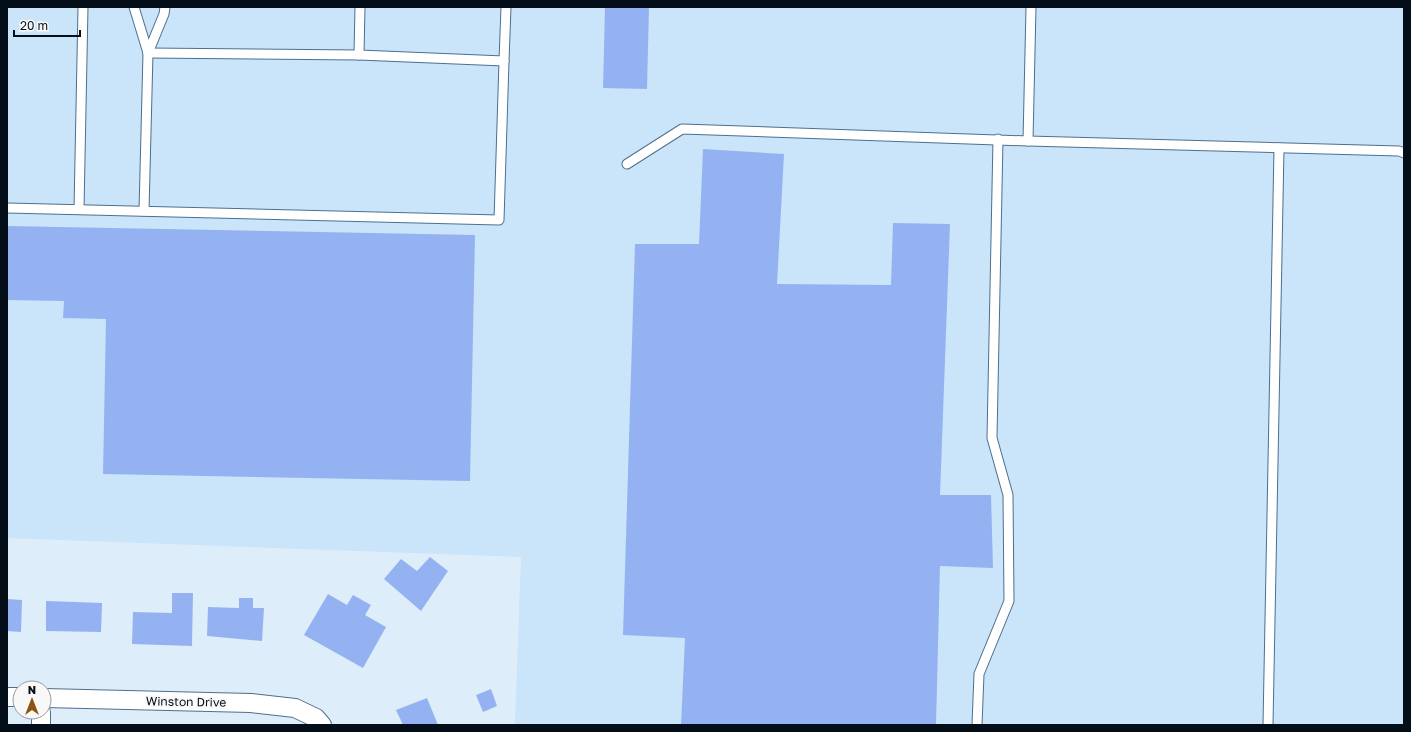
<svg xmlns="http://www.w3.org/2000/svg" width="1411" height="732" font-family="'Golos Text',sans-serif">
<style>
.built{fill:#cae4fa}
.building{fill:#94b2f1}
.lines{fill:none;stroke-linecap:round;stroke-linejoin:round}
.lane-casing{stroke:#4e6f8b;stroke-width:11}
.street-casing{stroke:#4e6f8b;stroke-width:20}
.lane{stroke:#fff;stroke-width:9}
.street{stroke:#fff;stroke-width:18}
.labels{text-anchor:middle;stroke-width:4;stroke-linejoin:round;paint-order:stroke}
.street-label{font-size:12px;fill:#030e18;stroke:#f8f8f8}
</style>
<rect width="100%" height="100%" fill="#deedfa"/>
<path class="built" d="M7 7H1404V725H515L521 557 7 538Z"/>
<g class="building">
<path d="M605 7H649L647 89 603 88Z"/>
<path d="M703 149 784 154 777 284 891 285 893 223 950 224 940 495H991L993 568 940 566 936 725H681L685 638 623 635 635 244H699Z"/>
<path d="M7 226 475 235 470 481 103 474 106 319 63 318 64 301 7 300Z"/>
<path d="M430 557 448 571 421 611 384 579 401 559 417 571Z"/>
<path d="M172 593H193L192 646 132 644 133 612 172 613Z"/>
<path d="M328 594 347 605 353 595 371 605 365 615 386 627 363 668 304 635Z"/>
<path d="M239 598H253V608H264L262 641 207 636 208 607 239 608Z"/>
<path d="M7 599 22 600 21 632 7 631Z"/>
<path d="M46 601 102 603 101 632 46 631Z"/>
<path d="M491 689 497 706 483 712 476 695Z"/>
<path d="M427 698 438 725H403L396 710Z"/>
</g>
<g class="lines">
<defs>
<g id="lane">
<path d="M134 7 148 53 144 211"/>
<path d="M148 53 359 55 360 7"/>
<path d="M148 53 164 14 165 7"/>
<path d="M359 55 504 61 506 7"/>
<path d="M1028 141 1399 151 1404 153"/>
<path d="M627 164 682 129 1028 141 1031 7"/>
<path d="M7 208 499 220 504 61"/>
<path d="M79 209 83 7"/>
<path d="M977 725 979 674 1009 601 1008 495 992 438 998 139"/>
<path d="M1268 725 1279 148"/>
</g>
<g id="street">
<path d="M7 697H20"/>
<path d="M44 698 251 703 295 708 316 718 322 725"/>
<path d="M41 725V712"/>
</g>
</defs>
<use href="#lane" class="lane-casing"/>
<use href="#street" class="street-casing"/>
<use href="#lane" class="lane"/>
<use href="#street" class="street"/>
</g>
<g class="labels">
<g class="street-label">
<text transform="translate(186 702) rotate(1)" y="4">Winston Drive</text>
</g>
</g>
<rect width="1411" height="732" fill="none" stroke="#030e18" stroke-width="16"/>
<g transform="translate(32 700)"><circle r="19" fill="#f8f8f8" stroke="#969a9e"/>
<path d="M0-3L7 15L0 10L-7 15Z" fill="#8d540e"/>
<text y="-6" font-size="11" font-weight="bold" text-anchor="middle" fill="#030e18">N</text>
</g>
<path d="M14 30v6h66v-6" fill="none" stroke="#030e18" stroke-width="2"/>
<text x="20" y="30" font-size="12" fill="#030e18" stroke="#f8f8f8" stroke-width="3" paint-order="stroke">20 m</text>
</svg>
